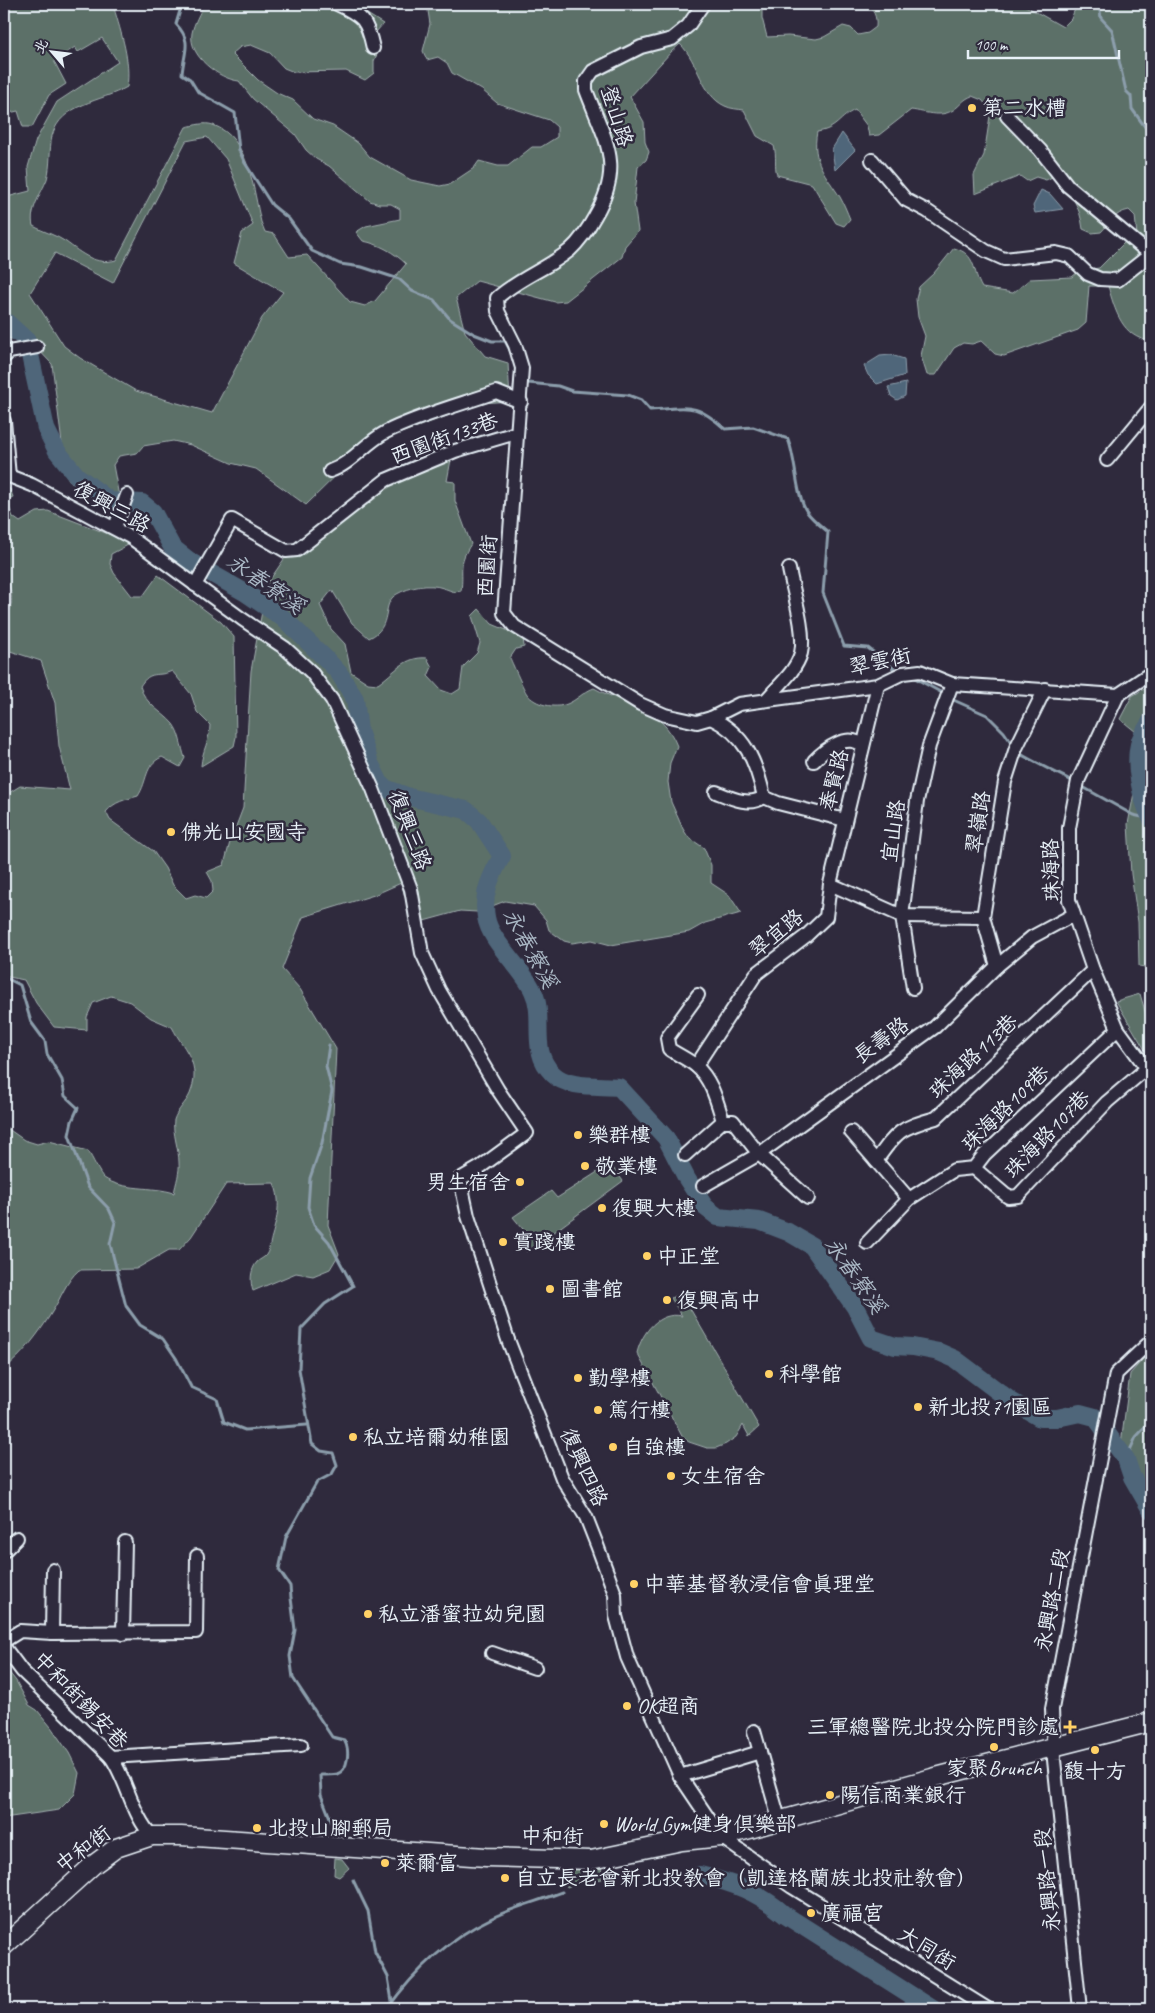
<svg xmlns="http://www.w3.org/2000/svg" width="1155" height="2013" font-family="Caveat,'LXGW WenKai TC',sans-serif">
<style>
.green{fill:#5c6f67;stroke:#a2b0b0;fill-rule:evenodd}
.water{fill:#4f667a;stroke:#8c9eac}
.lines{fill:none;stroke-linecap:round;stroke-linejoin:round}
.stream{stroke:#8c9eac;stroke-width:3}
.river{stroke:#4f667a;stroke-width:18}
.street-casing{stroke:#e8f1f8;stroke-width:16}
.secondary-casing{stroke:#e8f1f8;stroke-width:21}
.street{stroke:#2f2a3d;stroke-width:12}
.secondary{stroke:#2f2a3d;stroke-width:18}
.poi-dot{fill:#ffd166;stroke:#2f2a3d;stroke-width:2}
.labels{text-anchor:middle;stroke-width:5;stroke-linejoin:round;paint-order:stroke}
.poi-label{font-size:21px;fill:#e8f1f8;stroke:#2f2a3d;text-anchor:start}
.street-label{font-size:21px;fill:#e8f1f8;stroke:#2f2a3d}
.water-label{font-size:22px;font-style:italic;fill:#abb9c6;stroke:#2f2a3d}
</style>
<rect width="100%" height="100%" fill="#2f2a3d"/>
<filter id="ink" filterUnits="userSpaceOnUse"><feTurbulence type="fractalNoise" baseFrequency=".02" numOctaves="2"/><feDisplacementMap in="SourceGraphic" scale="10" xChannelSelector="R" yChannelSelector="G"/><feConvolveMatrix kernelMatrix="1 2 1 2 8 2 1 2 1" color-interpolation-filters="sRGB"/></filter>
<g filter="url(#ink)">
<g class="green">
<path d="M4 4H116L114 8C121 33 131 61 127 87 101 102 61 103 52 136 49 150 51 165 47 179 41 194 29 210 33 226 44 232 56 235 66 242 81 253 96 266 116 260L186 127C195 125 205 122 213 125 250 138 253 190 261 222L265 232 274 234 289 257 307 255 350 302 365 306 375 301 406 264C394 252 379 244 363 241L356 232 366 226 400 219V209L391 204H379L370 201 329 166 316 159 306 150 295 134 253 99 239 81C219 79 188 56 192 33 194 23 200 13 204 4H344L361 10 383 24 376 32 378 52 374 61V73L365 80 346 71 294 72 284 68 270 53 251 45 240 47 232 54 258 80 277 93 293 100 313 119 333 126 358 143 370 157 411 180 440 186 450 184 474 168 479 161 498 166H508L532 147H541L557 137V127L549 120 497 103 482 90 452 73 447 63 438 57 427 60 423 51 430 24 427 4H762V18L767 37 788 36 816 39 824 37 843 26 851 28 858 35 868 33 876 27C877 16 874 9 864 4H1022L1063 27 1071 19 1077 4H1151V341C1122 338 1115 310 1108 286H1089L1086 323 1078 330 1004 356 995 354 981 341 972 344 963 343 954 348 936 375H927L921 356 925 336 918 317 916 299 919 287 934 273 954 248C977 254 972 271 982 288L1013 293 1030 279 1072 277 1079 271 1099 268 1127 240 1137 235 1135 216 1129 210C1114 213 1111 222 1101 232L1092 233 1083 229C1080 206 1071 192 1054 176L1046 180 1036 177 1027 181 1020 176 975 194 974 175 984 155 990 116 988 107 982 100 972 96C964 99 962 103 956 108 943 119 926 112 911 110L879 135 869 136 867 126 855 110C839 117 838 129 817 132 811 161 826 175 840 197 844 204 847 212 850 219L844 226 836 223 812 184 777 175C774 165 777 157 774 146L757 136 744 110C738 109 731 109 725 106 701 95 699 62 680 44L671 52 630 97 644 122 645 142 649 152 646 160 638 167 634 203 638 231 625 246 622 257 566 301 555 302 477 281 456 298 465 332 485 356 508 363 510 401 482 403 366 446 306 505 256 469 231 463 191 445 173 441 143 446 137 453 119 456 113 465 120 502 111 511 95 499 89 490 71 483 66 475 52 364 33 344 4 337V192L7 197 30 191 28 167 36 140 57 102 118 62 102 38 78 52 75 47 54 61 66 84 49 95 32 127H23L18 111 4 114ZM207 137 226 159 253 225 242 233 234 263 283 292 262 318 212 413 136 391 80 358 64 346 30 293 55 253 113 283 186 141Z"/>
<path d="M453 449 447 481 455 482V501L471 544C457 565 464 569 461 591 452 593 451 590 443 588 430 583 409 587 397 594 380 603 394 627 369 638L352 623 332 590 320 605 331 629 345 644 351 672 368 683 378 684C395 672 405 656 427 658L432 667 428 676 441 690 452 694 460 689 463 667 477 653 480 643 472 616 479 609 492 624 523 637 524 647 516 649 510 658C513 665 524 690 527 694 535 705 555 709 567 704 577 700 583 692 594 688 627 706 662 707 677 746L670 763 668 782 671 802 683 829 688 837 704 848 711 865V883L729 895 741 913 705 923 689 932 611 945 592 940 572 943 564 941 549 930 546 920 534 906 505 901 477 912 460 911 413 924 401 883 374 895 303 917 282 969 300 989 336 1049 328 1225 339 1254 330 1269 313 1276 296 1273 253 1291C250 1282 250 1270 257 1262 260 1259 264 1258 266 1255 270 1249 270 1242 272 1236 277 1218 282 1202 274 1183L226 1184 191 1237 179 1250H169L136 1269 79 1270C66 1281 61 1298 52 1312 40 1332 23 1355 4 1369V1246L6 1244 4 1233V1126L24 1140 37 1144 49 1141 88 1151C92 1157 100 1175 104 1178 123 1191 153 1186 174 1193 176 1183 180 1172 179 1162 179 1150 172 1132 174 1120 177 1110 186 1103 190 1094 202 1063 185 1052 172 1027L151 1018 130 1002 111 996 93 1003 87 1017V1030L54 1027 36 1003 24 980 4 976V796L20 786 70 790 59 746 55 703 41 661 4 649V619C15 609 13 588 4 576V486L10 489 13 497 6 500 13 517 20 522 37 512 48 511 111 535 123 536 128 545 111 554 110 564 114 573 132 596H143L158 575 221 622 234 637 236 737 234 746 201 766C202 751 210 740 210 725L197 712 191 694 172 671C157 678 151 669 140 686 145 705 162 711 173 724 180 733 181 747 185 758L180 767 162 757C144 765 148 781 138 796 125 800 115 801 106 812L110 820 153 851 165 868 173 885 186 898 195 895 206 898 213 891 212 881 207 872 224 865 230 842 243 808 251 671 267 584 293 546 384 474Z"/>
<path d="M1151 685V968L1139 966 1138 922 1131 874 1128 824 1139 767 1136 732 1120 719 1132 696Z"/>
<path d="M1140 994 1151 1031V1060L1116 1001Z"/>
<path d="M610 1164 623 1181 527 1252 520 1241 527 1234 513 1217 551 1191 557 1198Z"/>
<path d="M681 1293 759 1427 749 1436 743 1425 736 1437 726 1444 716 1448H707L689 1442 683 1438 637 1353C642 1332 659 1311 682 1316L671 1298Z"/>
<path d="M1151 1350V1496L1120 1452 1130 1374Z"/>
<path d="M4 1666 16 1681 29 1705 37 1710 51 1727 69 1753 79 1773 75 1794 59 1810 4 1818Z"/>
<path d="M335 1858 342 1859 349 1868 339 1877 334 1875Z"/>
<path d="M601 1865 602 1879 576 1883 567 1887 560 1866Z"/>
</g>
<g class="water">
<path d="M842 133 855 150 835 170 832 149Z"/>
<path d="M1041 190 1050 194 1063 209 1035 213 1033 206Z"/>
<path d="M891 355 904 359 905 375 877 384 868 375 864 366 880 356Z"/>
<path d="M906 383 905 396 897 400 891 396 888 387Z"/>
</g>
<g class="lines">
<g class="stream">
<path d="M182 4 176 24C193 42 184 51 182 74L190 79 198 92 235 113 239 150 245 163 272 205 289 219 312 251 340 264 362 267 399 279 412 291 434 300 450 319 474 334 492 341H505L511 352"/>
<path d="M1099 4 1101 18 1112 30 1126 91 1131 96 1132 109 1151 135"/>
<path d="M528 383 558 386 572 391 628 395 641 400 650 410C688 408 694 401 725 429L753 427 788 439C796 459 796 497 807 512 812 519 821 526 828 532L823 593 844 646 868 648 898 672"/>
<path d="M913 677 944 694"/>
<path d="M949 698 987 715 1004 732 1013 745"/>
<path d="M1018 752C1021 756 1065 777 1074 782"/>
<path d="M1081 786 1133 815 1151 819"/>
<path d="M1151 962 1147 978 1151 987"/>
<path d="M4 977 20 985 31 1022 45 1041 47 1054 62 1080 65 1096 78 1108 72 1121 69 1135 88 1187 109 1209 115 1222 110 1244 126 1306 140 1325 163 1339 176 1358 191 1387 217 1399 224 1422 245 1430 307 1425"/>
<path d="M329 1045 326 1066 332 1091 322 1143 310 1178 308 1207 314 1225 329 1242 353 1286 325 1304 301 1329 299 1369 312 1444 321 1451 333 1453 337 1465 332 1474 317 1482 286 1537 279 1570 290 1586 291 1598 295 1630 290 1656 293 1678 332 1737 344 1740C350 1749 349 1770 337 1774 332 1775 325 1775 320 1775L321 1795 334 1828V1836"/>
<path d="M1126 1459 1136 1437 1151 1421"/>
<path d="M353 1880 368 1911 375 1952 388 1977 392 2001"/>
<path d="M387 2009C414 1972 448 1939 490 1919 513 1907 539 1901 562 1892"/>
</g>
<g class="river">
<path d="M4 320 27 341 46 429 57 451 77 476 110 501 142 503 153 512 172 547 191 562 246 593 283 618 326 659 339 673 355 699 359 731 370 763 382 787 409 797 466 810 479 821 502 856C491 876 482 893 486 917 490 942 522 967 533 991 546 1018 528 1050 553 1074 568 1089 598 1085 619 1087L666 1138 687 1179 705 1207 718 1217 759 1221 788 1232 812 1246 855 1307 871 1338 895 1346 913 1347 939 1352 955 1359 1011 1401 1040 1418H1057L1080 1413 1095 1417 1126 1459 1132 1477 1151 1510"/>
<path d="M1151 721C1148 727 1142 734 1140 741 1133 763 1141 798 1151 818"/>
<path d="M700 1875C734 1883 758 1892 785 1915L933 2009"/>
</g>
<defs>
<g id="street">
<path d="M337 4C363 16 367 20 373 48"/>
<path d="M703 4 688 26 672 39 641 47 593 71 586 81V90C605 141 625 165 595 216 589 227 580 241 570 250 547 269 519 278 497 298L498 311 515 345 522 368 504 613 514 626 640 704 665 715 697 722 711 718 739 704 878 685 903 673 920 671 952 684 1118 695"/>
<path d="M1007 116 1040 150 1068 186 1150 254"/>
<path d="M872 160 906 200 927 211 986 251 1004 259 1056 253 1069 256 1088 274 1100 279 1118 280 1151 254"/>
<path d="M4 357 9 352 37 347"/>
<path d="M4 421 9 476"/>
<path d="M1107 460 1151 407"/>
<path d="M330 471C351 464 365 443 386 432 417 416 462 404 496 392L521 402"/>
<path d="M4 474 32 485 130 537 242 619 285 648 311 672 332 700 373 789 411 889 422 953 439 990 498 1090 527 1133 479 1168 460 1179 468 1216 508 1340 562 1478 586 1517 597 1545 615 1594 616 1616 627 1657 680 1776 721 1837 792 1887 988 2009"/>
<path d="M115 527 127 495"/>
<path d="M195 585 232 520 286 551 297 550 386 480 455 451 516 433"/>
<path d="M1151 673 1118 695 1078 781 1069 828V900L1093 970 1118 1029 1151 1074"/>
<path d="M767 699C779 685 796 671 801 653 806 632 793 591 789 569"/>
<path d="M711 718C745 734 756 761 764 797L778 803 845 820"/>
<path d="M814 761C825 749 848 732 863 746"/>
<path d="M716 792C731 798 749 807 764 797"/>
<path d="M830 884 902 916 983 917"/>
<path d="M997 966 983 917 1005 782 1016 748 1045 689"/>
<path d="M913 988 902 916 917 801 929 746 952 684"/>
<path d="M698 995 667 1038 669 1049C678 1055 689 1060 696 1066 712 1080 717 1102 723 1121"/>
<path d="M696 1066 756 974 806 936 826 917 830 884 878 685"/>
<path d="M851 1132 909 1199"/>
<path d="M685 1155 723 1121H733L759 1154 808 1198"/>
<path d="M876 1161C897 1131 900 1128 936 1118L1093 970"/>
<path d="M974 1168 1008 1197 1018 1196 1107 1102 1147 1068"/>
<path d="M703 1186 759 1154 935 1027 997 966 1032 937 1073 915"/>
<path d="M867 1243 909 1199 954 1170 974 1168 984 1155 1118 1029"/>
<path d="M4 1551 17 1538"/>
<path d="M52 1633 53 1570"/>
<path d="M123 1634 125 1542"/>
<path d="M4 1641 20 1631 52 1633 196 1632 197 1556"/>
<path d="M4 1647 22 1671 111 1757C128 1782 132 1815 152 1836"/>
<path d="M492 1653 535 1668"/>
<path d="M754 1731 779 1819"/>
<path d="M111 1757 301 1745"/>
<path d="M680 1776 760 1752"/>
<path d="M1080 2009 1054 1760 1052 1709 1116 1374 1151 1341"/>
</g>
<path id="secondary" d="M4 1946 93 1865 116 1848 152 1836H181L486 1857 591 1860 682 1841 721 1837 932 1778 1151 1722"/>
</defs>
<use href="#street" class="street-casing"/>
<use href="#secondary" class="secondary-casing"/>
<use href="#street" class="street"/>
<use href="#secondary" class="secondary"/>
</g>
</g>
<g class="poi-dot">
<circle cx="972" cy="108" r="5"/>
<circle cx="171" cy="832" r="5"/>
<circle cx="578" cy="1135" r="5"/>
<circle cx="585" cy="1166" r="5"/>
<circle cx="520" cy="1182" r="5"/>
<circle cx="602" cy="1208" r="5"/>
<circle cx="503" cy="1242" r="5"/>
<circle cx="647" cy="1256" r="5"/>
<circle cx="550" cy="1289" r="5"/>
<circle cx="667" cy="1300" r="5"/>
<circle cx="769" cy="1374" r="5"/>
<circle cx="578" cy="1378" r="5"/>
<circle cx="918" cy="1407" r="5"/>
<circle cx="598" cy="1410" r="5"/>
<circle cx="353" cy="1437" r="5"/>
<circle cx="613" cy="1447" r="5"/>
<circle cx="671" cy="1476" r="5"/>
<circle cx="634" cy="1584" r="5"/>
<circle cx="368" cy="1614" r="5"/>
<circle cx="627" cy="1706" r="5"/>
<path d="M1067.5 1719.5h5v5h5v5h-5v5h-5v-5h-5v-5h5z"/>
<circle cx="994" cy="1747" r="5"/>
<circle cx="1095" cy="1750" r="5"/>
<circle cx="830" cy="1795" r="5"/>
<circle cx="604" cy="1824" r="5"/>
<circle cx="257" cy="1828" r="5"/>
<circle cx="385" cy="1863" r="5"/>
<circle cx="505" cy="1878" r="5"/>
<circle cx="811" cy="1913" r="5"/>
</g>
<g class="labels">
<g class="poi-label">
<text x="982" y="115">第二水槽</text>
<text x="181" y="839">佛光山安國寺</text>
<text x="588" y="1142">樂群樓</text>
<text x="595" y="1173">敬業樓</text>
<text x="510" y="1189" text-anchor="end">男生宿舍</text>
<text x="612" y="1215">復興大樓</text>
<text x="513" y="1249">實踐樓</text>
<text x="657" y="1263">中正堂</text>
<text x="560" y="1296">圖書館</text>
<text x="677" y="1307">復興高中</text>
<text x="779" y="1381">科學館</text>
<text x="588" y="1385">勤學樓</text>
<text x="928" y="1414">新北投71園區</text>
<text x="608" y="1417">篤行樓</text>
<text x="363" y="1444">私立培爾幼稚園</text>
<text x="623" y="1454">自強樓</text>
<text x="681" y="1483">女生宿舍</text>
<text x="644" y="1591">中華基督教浸信會真理堂</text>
<text x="378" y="1621">私立潘蜜拉幼兒園</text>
<text x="637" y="1713">OK超商</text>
<text x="1059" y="1734" text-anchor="end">三軍總醫院北投分院門診處</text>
<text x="994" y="1775" text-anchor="middle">家聚Brunch</text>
<text x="1095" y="1778" text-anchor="middle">馥十方</text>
<text x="840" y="1802">陽信商業銀行</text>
<text x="614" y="1831">World Gym健身俱樂部</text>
<text x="267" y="1835">北投山腳郵局</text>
<text x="395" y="1870">萊爾富</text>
<text x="515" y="1885">自立長老會新北投教會（凱達格蘭族北投社教會）</text>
<text x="821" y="1920">廣福宮</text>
</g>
<g class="street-label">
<text transform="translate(617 116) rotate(73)" y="7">登山路</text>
<text transform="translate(444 438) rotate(-20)" y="7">西園街133巷</text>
<text transform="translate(112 507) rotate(29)" y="7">復興三路</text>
<text transform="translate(487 566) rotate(-86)" y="7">西園街</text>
<text transform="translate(880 661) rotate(-12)" y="7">翠雲街</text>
<text transform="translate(834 780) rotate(-76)" y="7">奉賢路</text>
<text transform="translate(978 822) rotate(-81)" y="7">翠嶺路</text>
<text transform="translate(410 830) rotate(69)" y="7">復興三路</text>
<text transform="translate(893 831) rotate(-82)" y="7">宜山路</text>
<text transform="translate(1051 870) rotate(-92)" y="7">珠海路</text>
<text transform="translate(776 933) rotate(-39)" y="7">翠宜路</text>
<text transform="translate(881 1040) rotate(-36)" y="7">長壽路</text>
<text transform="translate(973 1056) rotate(-43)" y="7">珠海路113巷</text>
<text transform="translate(1005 1108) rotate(-44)" y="7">珠海路109巷</text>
<text transform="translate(1047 1134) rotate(-46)" y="7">珠海路107巷</text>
<text transform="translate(584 1467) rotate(65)" y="7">復興四路</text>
<text transform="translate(1052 1600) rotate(-79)" y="7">永興路二段</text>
<text transform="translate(81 1700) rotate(46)" y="7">中和街錫安巷</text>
<text transform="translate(552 1836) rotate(1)" y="7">中和街</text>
<text transform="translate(83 1849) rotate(-37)" y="7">中和街</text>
<text transform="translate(1047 1880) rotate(-96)" y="7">永興路一段</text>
<text transform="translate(927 1948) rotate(32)" y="7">大同街</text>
</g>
<g class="water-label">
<text transform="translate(266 583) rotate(35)" y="8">永春寮溪</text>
<text transform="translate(531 948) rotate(61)" y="8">永春寮溪</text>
<text transform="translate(856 1275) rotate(55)" y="8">永春寮溪</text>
</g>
</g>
<rect width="1155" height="2013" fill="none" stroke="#2f2a3d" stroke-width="20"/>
<rect x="10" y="10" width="1135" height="1993" fill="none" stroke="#e8f1f8" stroke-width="2" filter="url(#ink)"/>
<g transform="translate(52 52) rotate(298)" stroke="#2f2a3d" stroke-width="4" paint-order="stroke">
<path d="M0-4L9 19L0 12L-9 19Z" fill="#e8f1f8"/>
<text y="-8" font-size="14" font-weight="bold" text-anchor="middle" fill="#e8f1f8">北</text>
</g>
<path d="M968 50v8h151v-8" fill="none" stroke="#e8f1f8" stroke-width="2.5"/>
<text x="975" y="50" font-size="15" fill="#e8f1f8" stroke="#2f2a3d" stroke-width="4" paint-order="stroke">100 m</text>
</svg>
